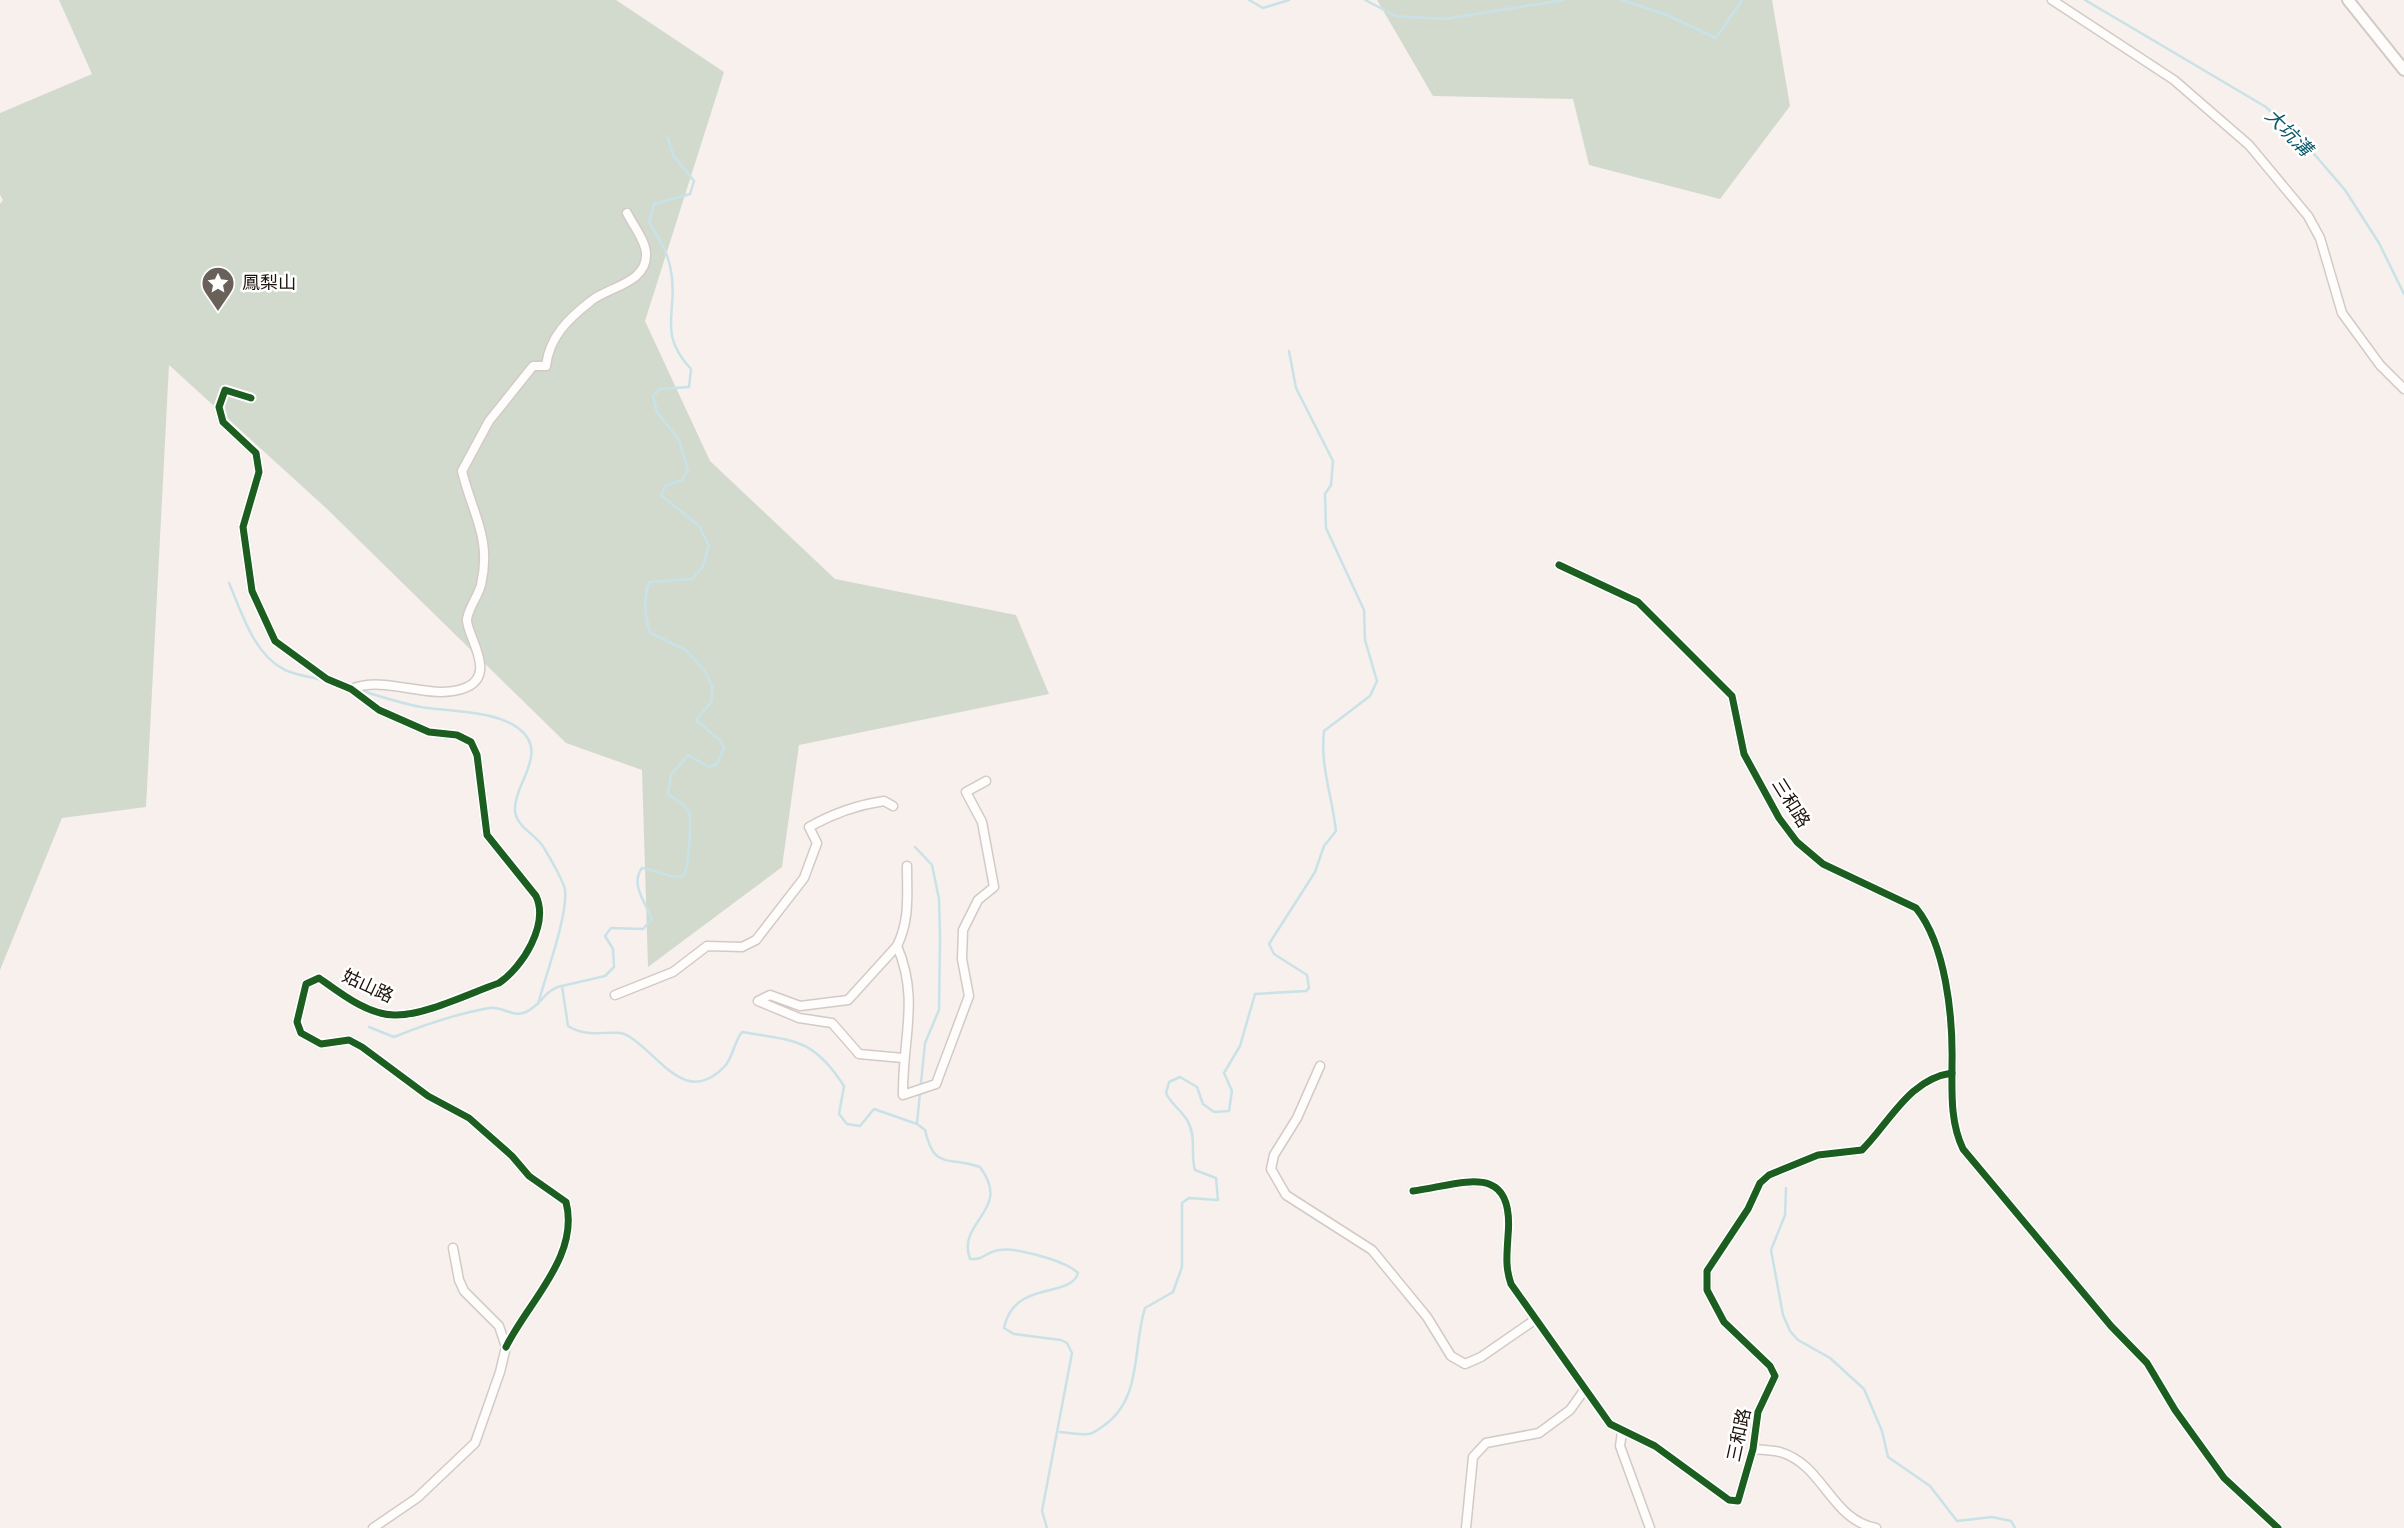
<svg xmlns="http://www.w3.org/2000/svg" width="2404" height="1528" font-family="Raleway,'Noto Sans TC',sans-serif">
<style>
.green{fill:#d2dace}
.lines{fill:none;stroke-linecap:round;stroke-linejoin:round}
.stream{stroke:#c9e2e8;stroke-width:2.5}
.street-casing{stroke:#d3cac5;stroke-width:11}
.secondary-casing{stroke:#d3cac5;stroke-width:14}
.street{stroke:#fefdfc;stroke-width:8}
.secondary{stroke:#fefdfc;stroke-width:10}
.cycleway-casing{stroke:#fff;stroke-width:11}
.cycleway{stroke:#1b5e20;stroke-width:7}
.labels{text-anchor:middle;stroke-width:5;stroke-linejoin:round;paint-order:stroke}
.poi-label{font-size:18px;fill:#1d120c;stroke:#fff;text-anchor:start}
.street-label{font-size:18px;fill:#1d120c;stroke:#fff}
.water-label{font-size:19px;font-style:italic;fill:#095869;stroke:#fff}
</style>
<rect width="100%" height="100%" fill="#f7f0ec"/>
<g class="green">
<path d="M59 0H616L724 72 645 321 710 461 835 579 1016 615 1049 694 799 745 782 867 648 967 642 770 566 743 326 508 169 365 146 807 62 818 0 970V204L3 200 0 195V113L92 74Z"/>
<path d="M1377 0H1772L1790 106 1720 199 1589 165 1573 99 1433 96Z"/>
</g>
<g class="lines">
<g class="stream">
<path d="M1249 0 1263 8 1289 0"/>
<path d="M1365 0 1396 16 1444 19 1564 0"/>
<path d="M1622 0 1667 15 1716 38 1742 0"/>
<path d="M2085 0 2266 107 2315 155 2345 190 2379 243 2404 294"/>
<path d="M668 138 673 155 694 181 690 194 654 204 649 222C659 238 668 252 671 271 679 311 656 332 691 369L689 387 660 389 653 396 657 412 679 440 688 470 682 480 665 486 661 495 699 526 709 546 702 568 692 579 649 582C643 600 645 615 650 633L686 650 705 671 712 686V701L696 720 721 741 724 748 717 764 709 767 688 755 671 775 668 794C675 799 685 805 689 812 692 817 688 872 684 875 675 881 653 869 642 868 630 884 645 902 652 919L643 929 611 928 605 936 613 949 614 967 605 976 562 986 568 1026C592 1041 614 1026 630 1037 661 1057 686 1107 725 1066 733 1057 734 1042 742 1032 795 1041 813 1038 844 1086L839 1114 847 1124 860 1126 874 1109 917 1124 925 1130C934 1170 947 1156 980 1167 1013 1211 956 1221 970 1259 983 1260 984 1254 995 1251 1011 1245 1066 1261 1078 1273 1071 1299 1014 1279 1004 1328L1014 1334 1061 1340 1067 1343 1072 1353 1042 1511 1047 1528"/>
<path d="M229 583C242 613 254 655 285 670 296 675 311 677 322 680"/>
<path d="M359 690C379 696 400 703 421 707 451 712 493 710 518 728 551 752 513 784 515 811 517 828 536 834 544 848 549 856 564 882 565 890 568 916 545 977 538 1004"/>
<path d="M915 847 932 865 939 899 940 937 939 1010 925 1043 917 1123"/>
<path d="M369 1027 394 1037C426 1024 456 1014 489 1008 502 1006 513 1018 526 1012 541 1005 545 990 561 986"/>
<path d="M1786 1188 1785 1215 1771 1250 1783 1315 1790 1331 1798 1340 1830 1358 1864 1389 1882 1431 1888 1457 1930 1486 1957 1521 1992 1517 2011 1521 2015 1528"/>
<path d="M1060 1432C1069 1433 1079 1435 1088 1434 1093 1434 1097 1430 1102 1427 1143 1400 1132 1349 1145 1308L1173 1292 1182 1267V1203L1189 1198 1218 1200 1216 1178 1195 1170C1190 1154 1197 1136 1187 1120 1181 1110 1171 1104 1166 1093L1169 1082 1180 1077 1197 1087 1203 1104 1214 1112 1229 1111 1232 1091 1224 1073 1240 1046 1255 994 1306 991 1309 988 1307 975 1274 954 1269 944 1315 872 1324 846 1336 831C1332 795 1320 767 1324 731L1370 696 1377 681 1365 640 1364 610 1326 528 1325 494 1331 485 1333 461 1296 388 1289 351"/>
</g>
<defs>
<g id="street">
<path d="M2052 0 2174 80 2249 145 2308 216 2320 238 2342 313 2380 365 2404 389"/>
<path d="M251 398 225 390 219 407 223 422 256 453 259 472 243 527 252 591 275 641 327 679 351 689 379 710 429 732 457 735 471 742 477 755 487 835 536 896C549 924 523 967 499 983 470 993 426 1015 396 1015 369 1016 340 993 319 978L306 984 297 1022 301 1033 321 1044 349 1040 362 1047 428 1096 469 1118 512 1156 529 1176 566 1202C580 1256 528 1302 506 1347"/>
<path d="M1559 565 1638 602 1732 696 1744 754 1779 818 1797 842 1823 864 1916 908C1946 945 1953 1017 1952 1064 1952 1092 1950 1122 1963 1149L2111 1326 2147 1363 2175 1410 2224 1478 2278 1528"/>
<path d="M351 689C386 675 427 700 462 689 501 677 465 634 467 619 469 607 478 596 481 585 492 538 472 513 462 471L489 421 533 366H546C549 337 569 318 591 301 608 287 648 283 646 253 645 240 633 225 627 213"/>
<path d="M897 946C920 999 902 1040 903 1095L936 1084 969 996 962 959 963 930 978 900 994 887 982 822 966 792 986 781"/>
<path d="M615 995 673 972 707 946 742 947 756 940 804 878 817 843 809 827C834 813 856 805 884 801L893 806"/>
<path d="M903 1058 859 1054 832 1023 799 1018 758 1001 770 995 800 1006 848 1000 897 946C910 920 907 895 907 866"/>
<path d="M1320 1066 1297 1118 1274 1155 1271 1169 1286 1195 1372 1250 1427 1317 1451 1356 1465 1364 1481 1357 1536 1319"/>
<path d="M1413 1191C1463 1184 1515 1160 1508 1236 1507 1254 1505 1267 1511 1284L1610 1424 1655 1446 1729 1500 1738 1501 1753 1449 1758 1412 1775 1376 1770 1366 1724 1322 1707 1290V1271L1748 1209 1760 1183 1769 1175 1818 1155 1862 1150C1890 1122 1909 1079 1952 1073"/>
<path d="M1622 1432 1620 1446 1650 1528"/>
<path d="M1753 1449C1761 1450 1772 1450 1780 1452 1823 1464 1831 1520 1876 1528"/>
<path d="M373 1528 417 1498 475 1443 500 1372 506 1347 499 1326 464 1291 459 1280 453 1248"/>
<path d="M1466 1528 1473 1457 1486 1443 1539 1433 1570 1410 1585 1389"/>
</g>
<path id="secondary" d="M2348 0 2404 70"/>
</defs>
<use href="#street" class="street-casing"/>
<use href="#secondary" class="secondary-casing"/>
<use href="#street" class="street"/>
<use href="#secondary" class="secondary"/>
<defs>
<g id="cycleway">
<path d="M251 398 225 390 219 407 223 422 256 453 259 472 243 527 252 591 275 641 327 679 351 689 379 710 429 732 457 735 471 742 477 755 487 835 536 896C549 924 523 967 499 983 470 993 426 1015 396 1015 369 1016 340 993 319 978L306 984 297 1022 301 1033 321 1044 349 1040 362 1047 428 1096 469 1118 512 1156 529 1176 566 1202C580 1256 528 1302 506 1347"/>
<path d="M1559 565 1638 602 1732 696 1744 754 1779 818 1797 842 1823 864 1916 908C1946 945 1953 1017 1952 1064 1952 1092 1950 1122 1963 1149L2111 1326 2147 1363 2175 1410 2224 1478 2278 1528"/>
<path d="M1413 1191C1463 1184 1515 1160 1508 1236 1507 1254 1505 1267 1511 1284L1610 1424 1655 1446 1729 1500 1738 1501 1753 1449 1758 1412 1775 1376 1770 1366 1724 1322 1707 1290V1271L1748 1209 1760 1183 1769 1175 1818 1155 1862 1150C1890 1122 1909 1079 1952 1073"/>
</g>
</defs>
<use href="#cycleway" class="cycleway-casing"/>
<use href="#cycleway" class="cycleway"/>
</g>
<defs>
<symbol id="sight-pin" viewBox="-11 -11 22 30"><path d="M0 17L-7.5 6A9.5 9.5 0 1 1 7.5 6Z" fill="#69605a" stroke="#fff"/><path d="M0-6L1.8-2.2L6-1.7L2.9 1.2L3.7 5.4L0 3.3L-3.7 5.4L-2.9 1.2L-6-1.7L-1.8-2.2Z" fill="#fff"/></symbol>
</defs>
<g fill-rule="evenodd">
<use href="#sight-pin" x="199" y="264" width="38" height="52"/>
</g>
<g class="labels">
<g class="poi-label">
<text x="242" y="289">鳳梨山</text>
</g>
<g class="street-label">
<text transform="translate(1791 803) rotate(58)" y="6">三和路</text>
<text transform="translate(368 986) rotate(25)" y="6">姑山路</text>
<text transform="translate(1739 1435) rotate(-78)" y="6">三和路</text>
</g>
<g class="water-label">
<text transform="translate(2289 132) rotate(45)" y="7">大坑溝</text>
</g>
</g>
</svg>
